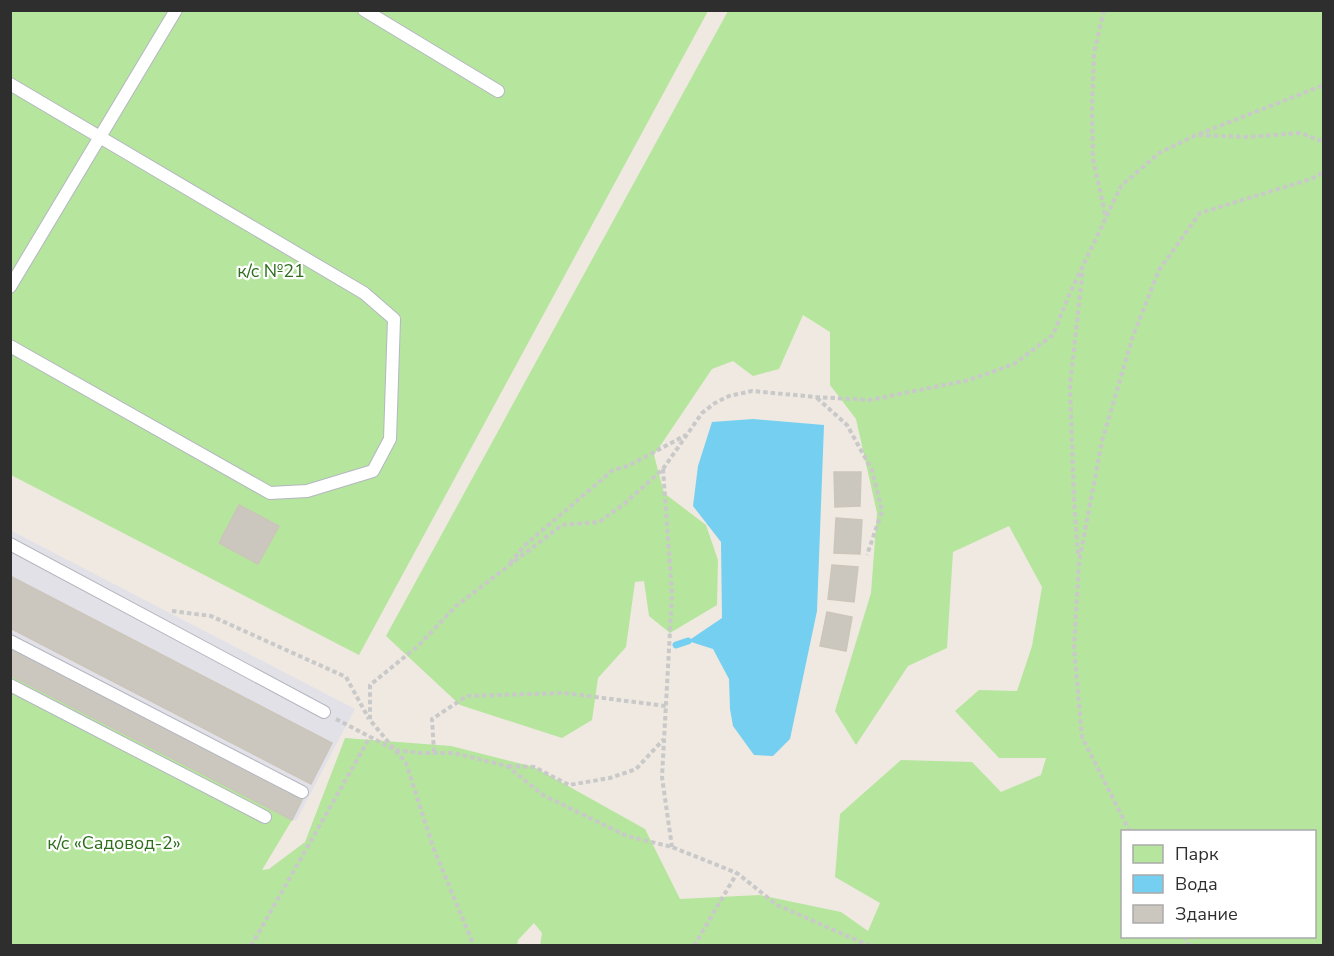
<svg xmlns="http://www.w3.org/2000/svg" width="1334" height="956" font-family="'Nunito Sans',sans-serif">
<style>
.industrial{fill:#e3e1e8}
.green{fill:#b6e59e;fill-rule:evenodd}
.water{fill:#75cff0}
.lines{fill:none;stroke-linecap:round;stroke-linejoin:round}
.stream{stroke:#75cff0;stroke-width:7}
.building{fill:#cbc7bf;stroke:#cbc5ba;stroke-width:1.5}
.lane-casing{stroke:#b4b7c1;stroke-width:14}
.path{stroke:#c9c9c9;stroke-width:4;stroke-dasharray:4.5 3;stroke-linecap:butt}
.lane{stroke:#fff;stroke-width:12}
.labels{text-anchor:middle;stroke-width:4.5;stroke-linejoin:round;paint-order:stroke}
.park-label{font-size:18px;fill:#2c6e1b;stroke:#fff}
</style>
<rect width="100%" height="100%" fill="#efe9e1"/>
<path class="industrial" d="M10 530 355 709 296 821 11 675Z"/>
<g class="green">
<path d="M10 11H708L359 655 11 475Z"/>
<path d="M728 11H1323V945L540 946 542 933 534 923 518 940 517 946 493 944 491 946 11 945 10 675 292 820 262 870 269 869 305 842 345 738 451 746 534 767 645 829 680 899 760 895 841 912 868 931 880 903 835 877 840 814 901 760 972 762 1001 792 1041 775 1046 758H999L955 711 979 690 1017 691 1032 646 1042 587 1009 526 953 552 947 648 908 666 856 745 835 711 871 593 877 513 856 419 830 385V332L803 315 779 369 753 376 733 361 712 369 654 455 664 493 706 525 718 560 717 605 670 633 649 616 644 581 635 582 626 647 598 678 592 720 562 738 460 705 386 636ZM1122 832H1314V936H1122Z"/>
</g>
<path class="water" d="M753 419 824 425 817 611 790 739 773 756 754 755 733 726 730 709 729 679 713 649 688 641 722 618 721 542 693 506 698 466 712 422Z"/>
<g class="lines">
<path class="stream" d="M676 645 688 641"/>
</g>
<g class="building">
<path d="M834 472H861L860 506 835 507Z"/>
<path d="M239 505 279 526 258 564 219 543Z"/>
<path d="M836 518 862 520 860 554 834 553Z"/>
<path d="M832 565 858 567 854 602 828 599Z"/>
<path d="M10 576 332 743 311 784 10 628Z"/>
<path d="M827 612 852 617 846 651 820 646Z"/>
<path d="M10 648 303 798 292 820 10 675Z"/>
</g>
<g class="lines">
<defs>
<g id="lane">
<path d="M364 10 498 91"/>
<path d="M10 84 364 293 394 319 390 439 373 471 307 491 270 493 10 346"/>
<path d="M10 287 176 10"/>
<path d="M10 544 324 712"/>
<path d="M10 641 302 792"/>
<path d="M10 685 265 817"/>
</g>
</defs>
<use href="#lane" class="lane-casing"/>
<g class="path">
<path d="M1104 10 1094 53 1092 108 1093 159 1106 218"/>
<path d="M1199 134 1324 85"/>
<path d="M817 398 847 425 872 470 882 511 867 555"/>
<path d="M663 469 672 594 662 777 672 847"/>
<path d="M1078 554 1074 501 1070 385 1083 269"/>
<path d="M510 563 524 546 613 470 628 466 686 435"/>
<path d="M172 611 211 616 346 677 369 719"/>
<path d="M336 719 395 750 406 763 433 847 474 946"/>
<path d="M434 752 432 719 467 696 564 693 666 706"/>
<path d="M508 766 534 767 569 785 610 778 636 769 664 739"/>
<path d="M1130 832 1082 737 1074 648 1079 562 1102 441 1133 336 1159 270 1200 213 1311 179 1324 172"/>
<path d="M1184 936 1189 946"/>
<path d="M251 946 370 737"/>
<path d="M694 946 737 873"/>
<path d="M870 946 777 905 737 873 672 847 627 836 543 795 507 766 454 753H420L395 750 370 720V685L418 646 456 606 562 525 599 522 624 504 663 469 702 413 715 403 729 396 752 391 816 397 870 400 969 380 1014 364 1053 335 1069 295 1121 186 1159 153 1196 135 1247 137 1300 133 1324 142"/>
</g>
<use href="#lane" class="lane"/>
</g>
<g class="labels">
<g class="park-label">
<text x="271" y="277">к/с №21</text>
<text x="114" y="849">к/с «Садовод-2»</text>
</g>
</g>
<rect width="1334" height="956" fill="none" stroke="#2e2e2e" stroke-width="24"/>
<rect x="1121" y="830" width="195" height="108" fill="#ffffff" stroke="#ababab" stroke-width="1.5"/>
<rect x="1133" y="845" width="30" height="18" fill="#b6e59e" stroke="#ababab" stroke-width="1.5"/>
<text x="1175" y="860" font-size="18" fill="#2e2e2e">Парк</text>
<rect x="1133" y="875" width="30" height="18" fill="#75cff0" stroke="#ababab" stroke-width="1.5"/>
<text x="1175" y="890" font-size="18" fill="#2e2e2e">Вода</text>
<rect x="1133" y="905" width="30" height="18" fill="#cbc7bf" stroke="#ababab" stroke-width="1.5"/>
<text x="1175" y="920" font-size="18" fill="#2e2e2e">Здание</text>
</svg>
